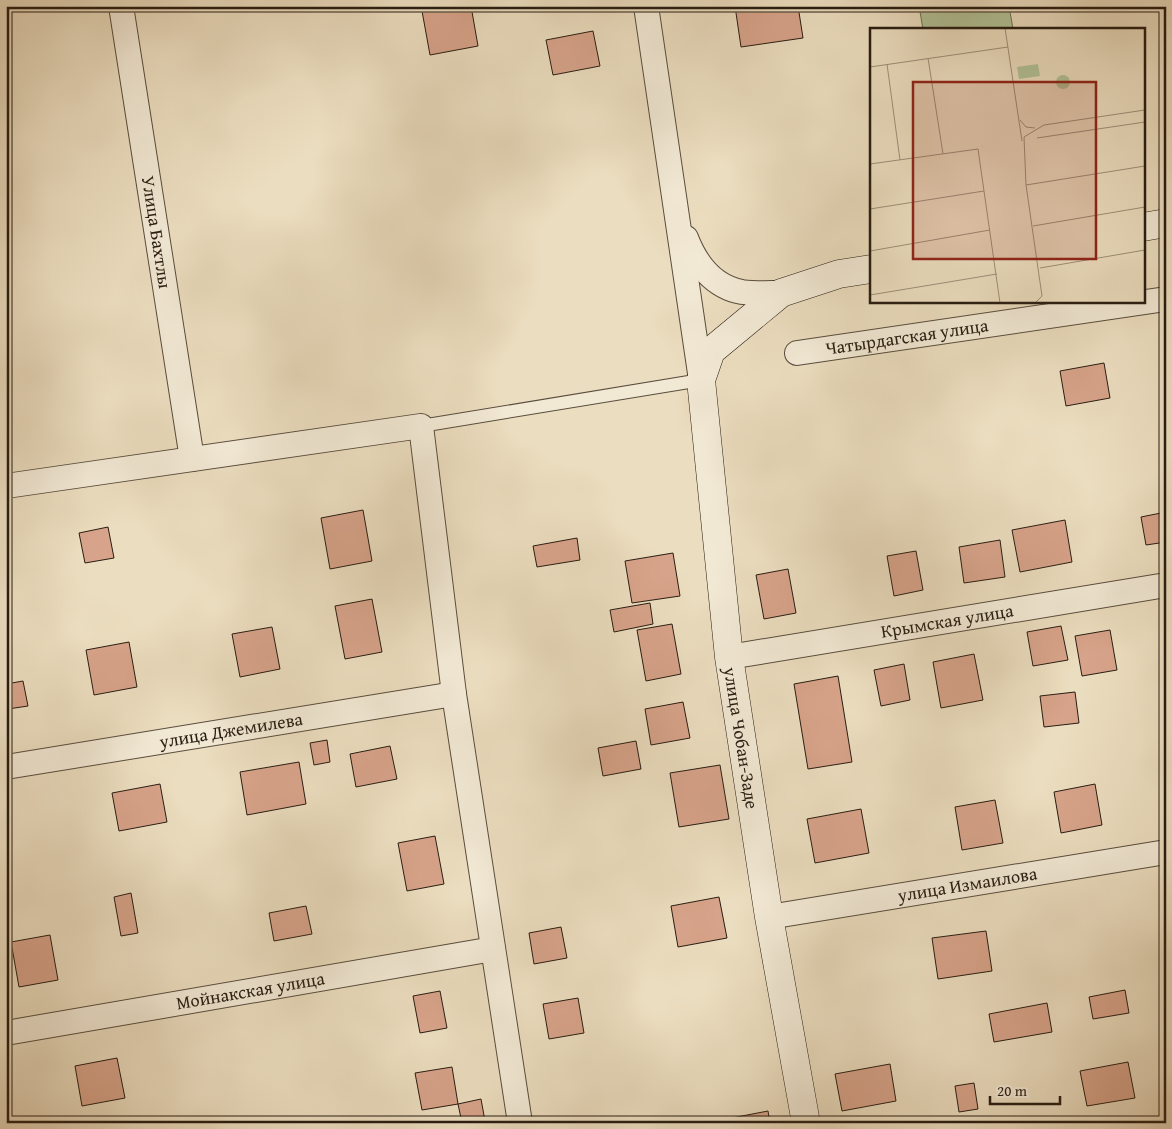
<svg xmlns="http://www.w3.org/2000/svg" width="1172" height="1129" font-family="'Gentium Book Plus',serif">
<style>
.green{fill:#b1c297;stroke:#6c7054}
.building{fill:#d7a38a;stroke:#281d12}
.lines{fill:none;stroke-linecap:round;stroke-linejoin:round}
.service-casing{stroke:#594d3d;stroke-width:14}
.minor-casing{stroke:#594d3d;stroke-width:26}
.secondary-casing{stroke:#281d12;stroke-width:29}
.service{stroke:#f2e9d5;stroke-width:12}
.minor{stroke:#f2e9d5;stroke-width:24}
.secondary{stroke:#f2e9d5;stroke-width:28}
.labels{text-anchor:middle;stroke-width:5;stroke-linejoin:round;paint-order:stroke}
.street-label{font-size:18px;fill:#281d12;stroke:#f2e9d5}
.inset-road{fill:none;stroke:#9d907a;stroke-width:1}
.view{fill:#8f2418;fill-opacity:0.15;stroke:#8f2418;stroke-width:2.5}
.inset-edge{fill:none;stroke:#281d12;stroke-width:2.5}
</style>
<rect width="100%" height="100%" fill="#ebddbf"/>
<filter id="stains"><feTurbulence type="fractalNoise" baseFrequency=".004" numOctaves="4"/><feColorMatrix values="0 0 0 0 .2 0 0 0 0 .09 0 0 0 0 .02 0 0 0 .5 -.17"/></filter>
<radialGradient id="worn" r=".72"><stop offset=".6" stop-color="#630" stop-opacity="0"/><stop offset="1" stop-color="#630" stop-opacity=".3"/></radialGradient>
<path class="green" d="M919 6H1009L1013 29H923Z"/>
<g class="building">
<path d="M447 6H471L478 46 430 55 422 11Z"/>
<path d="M735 6H798L803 38 741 47Z"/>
<path d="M593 31 600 66 553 75 546 40Z"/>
<path d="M1104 363 1110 398 1066 406 1060 371Z"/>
<path d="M363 510 372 561 330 569 321 518Z"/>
<path d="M1166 512V542L1146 545 1141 517Z"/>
<path d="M1065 520 1072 562 1020 572 1012 530Z"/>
<path d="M108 527 114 558 85 563 79 533Z"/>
<path d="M577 538 580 560 537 567 533 546Z"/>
<path d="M1000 540 1005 577 964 583 959 547Z"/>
<path d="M916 551 923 590 894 596 887 556Z"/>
<path d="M673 553 680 596 632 603 625 561Z"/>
<path d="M788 569 796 613 764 619 756 575Z"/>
<path d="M372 599 382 652 345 659 335 606Z"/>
<path d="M650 603 653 624 614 632 610 610Z"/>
<path d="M672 624 681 674 646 681 637 630Z"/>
<path d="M1061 626 1068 660 1033 666 1027 632Z"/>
<path d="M272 627 280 669 240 677 232 634Z"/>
<path d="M1110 630 1117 670 1082 676 1075 636Z"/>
<path d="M129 642 137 687 94 695 86 650Z"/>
<path d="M974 654 983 700 941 708 933 662Z"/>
<path d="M904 664 910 700 881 706 874 670Z"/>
<path d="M838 676 852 762 808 769 794 684Z"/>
<path d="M23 681 28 706 8 709 6 701V684Z"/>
<path d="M1075 692 1079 723 1044 727 1040 696Z"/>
<path d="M683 702 690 738 651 745 645 709Z"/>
<path d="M327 740 330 762 314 765 310 743Z"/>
<path d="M636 741 641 769 603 776 598 748Z"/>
<path d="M390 746 397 779 356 787 350 754Z"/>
<path d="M299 762 306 804 247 815 240 772Z"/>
<path d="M720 765 729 819 679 827 670 773Z"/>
<path d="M160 784 167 822 119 831 112 793Z"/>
<path d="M1095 784 1102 825 1061 833 1054 792Z"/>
<path d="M995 800 1003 843 962 850 955 807Z"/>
<path d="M861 809 869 853 815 863 807 819Z"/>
<path d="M435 836 444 884 407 891 398 843Z"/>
<path d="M131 893 138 933 121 936 114 897Z"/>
<path d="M719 897 727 938 678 947 671 906Z"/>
<path d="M306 906 312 934 274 941 269 913Z"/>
<path d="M561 927 567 958 534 964 529 933Z"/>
<path d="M986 931 992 971 938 979 932 938Z"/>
<path d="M50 935 58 980 19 987 11 942Z"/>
<path d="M1125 990 1129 1013 1093 1019 1089 997Z"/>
<path d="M440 991 447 1028 420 1033 413 996Z"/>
<path d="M578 998 584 1033 549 1039 543 1004Z"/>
<path d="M1047 1003 1052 1032 994 1042 989 1014Z"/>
<path d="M117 1058 125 1098 82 1106 75 1066Z"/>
<path d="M1128 1062 1135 1098 1087 1106 1080 1071Z"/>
<path d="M890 1064 896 1101 842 1111 835 1074Z"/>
<path d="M452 1067 458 1104 422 1110 415 1073Z"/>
<path d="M974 1083 978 1109 959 1112 955 1086Z"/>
<path d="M481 1099 485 1121 477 1123H462L458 1104Z"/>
<path d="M768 1111 770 1123H722L721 1120Z"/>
</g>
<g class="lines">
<defs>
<path id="service" d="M421 426 701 380"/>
<g id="minor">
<path id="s1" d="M121 6 192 459"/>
<path d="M646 6 701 380"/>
<path d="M686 238C696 264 714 287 742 292 755 294 769 293 781 293"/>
<path id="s2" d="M797 353 1166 299"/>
<path d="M6 486 421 426 454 694 520 1123"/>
<path id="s3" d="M729 657 1166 585"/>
<path id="s4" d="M6 767 454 694"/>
<path id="s5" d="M769 917 1166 852"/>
<path id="s6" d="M6 1033 493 949"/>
</g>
<g id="secondary">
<path d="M1143 227 1166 223"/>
<path d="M806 1123 769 917 729 657 701 380 711 351 781 293 839 274 871 269"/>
</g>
</defs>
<use href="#service" class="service-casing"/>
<use href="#minor" class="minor-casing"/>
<use href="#secondary" class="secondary-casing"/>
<use href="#service" class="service"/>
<use href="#minor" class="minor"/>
<use href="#secondary" class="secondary"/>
</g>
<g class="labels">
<g class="street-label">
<text dy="6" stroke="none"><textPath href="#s1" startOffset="229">Улица Бахтлы</textPath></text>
<text dy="6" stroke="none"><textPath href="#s2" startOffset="111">Чатырдагская улица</textPath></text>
<text dy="6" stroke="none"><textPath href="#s3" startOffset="221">Крымская улица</textPath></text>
<text dy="6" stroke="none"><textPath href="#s4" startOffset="228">улица Джемилева</textPath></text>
<text transform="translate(741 738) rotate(81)" y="6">улица Чобан-Заде</text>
<text dy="6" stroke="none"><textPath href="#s5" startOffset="201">улица Измаилова</textPath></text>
<text dy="6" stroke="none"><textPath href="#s6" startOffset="248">Мойнакская улица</textPath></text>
</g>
</g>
<g transform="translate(870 28)">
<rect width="275" height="275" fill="#ebddbf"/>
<path d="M168 36 170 48 149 51 147 39ZM186 54a7 7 0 1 1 14 0a7 7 0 1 1-14 0Z" fill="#b1c297"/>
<path class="inset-road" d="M135 0 152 113M58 30 73 126M17 36 30 132M0 39 138 19M150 92 156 99 165 100M167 110 275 94M0 136 108 121 130 275M156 157 275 138M0 181 114 163M163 198 275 179M0 223 120 202M170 240 275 222M0 267 127 246M165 275 172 268 156 157 154 109 174 97 275 82"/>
<path class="view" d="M43 54H226V231H43Z"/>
<rect width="275" height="275" class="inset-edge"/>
</g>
<rect width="1172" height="1129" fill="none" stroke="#ebddbf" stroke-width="25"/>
<rect x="8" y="8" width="1157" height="1114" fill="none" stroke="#281d12" stroke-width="2.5"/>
<rect x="12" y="12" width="1147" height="1104" fill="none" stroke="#281d12"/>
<path d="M990 1096v8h70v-8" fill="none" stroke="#281d12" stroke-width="2.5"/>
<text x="997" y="1096" font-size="15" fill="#281d12" stroke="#f2e9d5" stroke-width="4" paint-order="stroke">20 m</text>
<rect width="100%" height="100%" filter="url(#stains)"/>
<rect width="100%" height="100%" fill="url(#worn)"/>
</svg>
